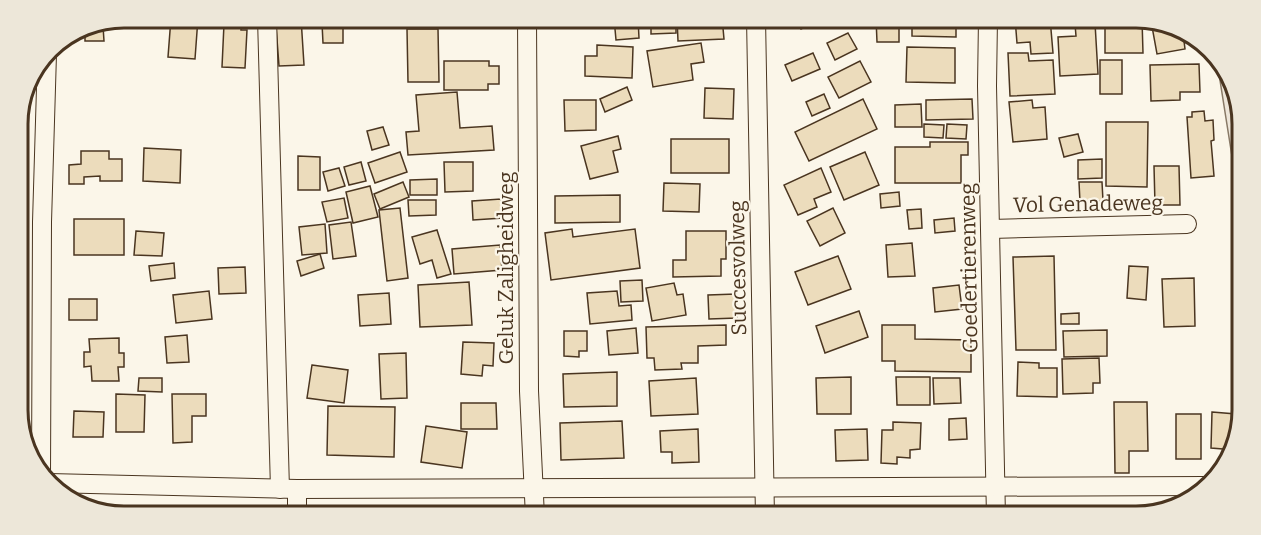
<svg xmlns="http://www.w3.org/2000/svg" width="1261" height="535" font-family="Bitter,serif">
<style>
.green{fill:#ede6d9;stroke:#887966;stroke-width:1.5}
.building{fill:#ecdcbc;stroke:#4a3520;stroke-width:1.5}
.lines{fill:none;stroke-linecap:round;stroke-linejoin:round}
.street-casing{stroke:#4a3520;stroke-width:20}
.street{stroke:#fbf6e9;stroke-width:18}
.labels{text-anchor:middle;stroke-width:4.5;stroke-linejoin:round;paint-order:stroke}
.street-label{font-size:21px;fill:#4a3520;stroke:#fbf6e9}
.rim{fill:none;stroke:#4a3520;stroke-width:3}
</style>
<rect width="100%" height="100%" fill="#fbf6e9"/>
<path class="green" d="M1216 55 1221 59 1242 110 1240 207Z"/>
<g class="building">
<path d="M171 18H198L195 59 168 57Z"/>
<path d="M283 18H301L304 65 279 66 276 26 284 25Z"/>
<path d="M556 18H584L583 28 555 24Z"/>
<path d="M614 18H638L639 38 616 40Z"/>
<path d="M651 18H676V33L651 34Z"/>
<path d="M677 18H732V28H723L724 39 678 41Z"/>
<path d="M795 18H824L801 29Z"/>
<path d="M876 18H899V42H877Z"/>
<path d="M912 18H956V37L912 36Z"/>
<path d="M1015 18H1050L1053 53 1031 54 1030 42 1017 43Z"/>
<path d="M1105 18 1142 19 1143 53H1105Z"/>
<path d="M1151 21 1177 26 1187 33 1188 40 1184 41 1185 49 1157 54Z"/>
<path d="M343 22V43H323L322 23Z"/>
<path d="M1095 23 1098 74 1060 76 1058 37 1076 36 1075 24Z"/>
<path d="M224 24 241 25V30H247L245 68 222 67Z"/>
<path d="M103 26 104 41H85V33Z"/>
<path d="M407 29H438L439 82H408Z"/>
<path d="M848 33 857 49 835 60 827 43Z"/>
<path d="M701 43 704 62 691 64 693 80 653 87 647 51Z"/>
<path d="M597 45 633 47 632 78 585 76V56H597Z"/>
<path d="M907 47 955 48V83L906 82Z"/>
<path d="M813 53 820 69 792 81 785 65Z"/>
<path d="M1008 53H1028L1029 61 1053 60 1055 94 1010 96Z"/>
<rect x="1100" y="60" width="22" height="34"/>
<path d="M444 61H489V66H499V84H488V90H444Z"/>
<path d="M860 61 871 82 839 98 828 77Z"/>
<path d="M1199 64 1200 92H1180V100L1151 101 1150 65Z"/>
<path d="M627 87 632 100 605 112 600 99Z"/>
<path d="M705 88 734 89 733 119 704 118Z"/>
<path d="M457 92 460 128 492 126 494 150 408 155 406 132 419 131 416 95Z"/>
<path d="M824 94 830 108 812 116 806 102Z"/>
<path d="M863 99 877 129 809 161 795 132Z"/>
<path d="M972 99 973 119 926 120V100Z"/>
<path d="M564 100H596V130L565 131Z"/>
<path d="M1032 100 1033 108 1045 107 1047 139 1013 142 1009 102Z"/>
<path d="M921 104 922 127H895V105Z"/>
<path d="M1204 111 1205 121 1213 120 1214 140 1211 141 1214 176 1191 178 1187 117H1192V112Z"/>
<path d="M1106 122H1148L1147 187 1106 186Z"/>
<path d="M924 124 944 125 943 138 924 137Z"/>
<path d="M947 124 967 125 966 139 946 138Z"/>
<path d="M383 127 389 145 372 150 367 131Z"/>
<path d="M1078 134 1083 152 1064 157 1059 138Z"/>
<path d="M618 136 621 149 613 151 618 172 590 179 581 146Z"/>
<rect x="671" y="139" width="58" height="34"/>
<path d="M930 142H968V155H961V183H895V147H930Z"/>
<path d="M144 148 181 150 180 183 143 181Z"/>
<path d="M81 151H109V159H122V181H100V176L84 177V184H69V165L81 164Z"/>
<path d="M400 152 407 172 375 183 368 163Z"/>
<path d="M865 152 879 185 844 200 830 167Z"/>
<path d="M298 156 320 157V190H298Z"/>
<path d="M1102 159V178L1078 179V160Z"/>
<path d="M361 162 366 181 349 185 344 167Z"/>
<path d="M444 162H473V191L445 192Z"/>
<path d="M1154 166H1179L1180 205H1155Z"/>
<path d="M339 168 345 186 328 191 323 172Z"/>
<path d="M821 168 831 192 814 199 817 207 798 215 784 185Z"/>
<path d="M437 179V195H410V180Z"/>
<path d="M403 182 409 197 380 209 374 194Z"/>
<path d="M1079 182H1102L1103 201 1080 202Z"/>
<path d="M664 183 700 184 699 212 663 211Z"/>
<path d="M370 186 378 217 353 223 346 192Z"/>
<path d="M899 192 900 206 881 208 880 194Z"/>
<path d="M620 195V222L555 223V196Z"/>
<path d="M344 198 348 218 327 222 322 202Z"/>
<path d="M501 199 503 218 473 220 472 201Z"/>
<path d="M408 200H436V215L409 216Z"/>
<path d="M400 208 408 278 387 281 379 210Z"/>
<path d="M833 208 845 233 820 246 807 221Z"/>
<path d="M921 209 922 228 909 229 907 210Z"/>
<path d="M954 218 955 231 935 233 934 220Z"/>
<rect x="74" y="219" width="50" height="36"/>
<path d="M351 222 356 256 333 259 329 225Z"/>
<path d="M325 224 327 253 302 255 299 227Z"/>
<path d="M572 229 573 237 635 229 640 268 551 280 545 233Z"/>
<path d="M437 230 451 274 437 278 432 260 420 264 412 237Z"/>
<path d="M136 231 164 233 162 256 134 255Z"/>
<path d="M686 231H726V259H721V276L673 277V260H686Z"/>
<path d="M912 243 915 276 888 277 886 245Z"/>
<path d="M500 245 502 270 454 274 452 249Z"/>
<path d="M320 254 324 268 301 276 297 261Z"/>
<path d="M838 256 851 289 808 305 795 272Z"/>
<path d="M1054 256 1056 350H1016L1013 257Z"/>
<path d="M174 263 175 278 151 281 149 266Z"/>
<path d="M1129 266 1148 267 1146 300 1127 298Z"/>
<path d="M245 267 246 293 219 294 218 268Z"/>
<path d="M1194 278 1195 326 1164 327 1162 279Z"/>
<path d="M642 280 643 301 621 302 620 281Z"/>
<path d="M469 282 472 325 420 327 418 285Z"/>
<path d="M674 283 677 295 683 294 686 315 652 321 646 288Z"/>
<path d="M959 285 962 309 935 312 933 288Z"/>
<path d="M209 291 212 319 176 323 173 295Z"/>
<path d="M617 291 619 306 631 305 632 320 590 324 587 293Z"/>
<path d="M389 293 391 324 360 326 358 295Z"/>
<path d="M736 294 737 318 709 319 708 295Z"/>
<rect x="69" y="299" width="28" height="21"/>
<path d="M859 311 868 337 825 353 816 326Z"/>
<path d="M1079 313V324H1061V314Z"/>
<path d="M726 325V345L698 346V363H681L682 369 655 370 654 358H647L646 327Z"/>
<path d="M882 325H915V339L971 340V372L895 371V361H882Z"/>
<path d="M636 328 638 353 609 355 607 331Z"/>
<path d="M1107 330V356L1064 357 1063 331Z"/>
<path d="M564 331H587V351H579V357L564 356Z"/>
<path d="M187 335 189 362 167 363 165 337Z"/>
<path d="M119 338V353H124V367H118L119 381H92L91 366 84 367V352H90L89 339Z"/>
<path d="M463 342 494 343 493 366 483 365 482 376 461 374Z"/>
<path d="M406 353 407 398 381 399 379 354Z"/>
<path d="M1099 358 1100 383H1093V393L1063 394 1062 359Z"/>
<path d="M1018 362 1039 363V368H1057V397L1017 396Z"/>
<path d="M312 365 348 370 344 403 307 398Z"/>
<path d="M617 372V406L564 407 563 374Z"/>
<path d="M851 377V414H817L816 378Z"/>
<path d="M896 377H930V405H897Z"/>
<path d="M139 378H162V392L138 391Z"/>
<path d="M696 378 698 414 651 416 649 381Z"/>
<path d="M933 378H960L961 403 934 404Z"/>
<path d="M116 394 145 395 144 432H116Z"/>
<path d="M172 394H206V416H192V442L173 443Z"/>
<path d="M1114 402H1147L1148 451H1129V473H1115Z"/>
<path d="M461 403H496L497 429H461Z"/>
<path d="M328 406 395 407 394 457 327 455Z"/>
<path d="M74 411 104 412 103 437H73Z"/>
<path d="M1212 412 1236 414 1235 450 1211 448Z"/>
<rect x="1176" y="414" width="25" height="45"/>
<path d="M966 418 967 439 949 440V419Z"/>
<path d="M622 421 624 458 561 460 560 423Z"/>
<path d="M893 422 921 423 920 449 910 450V458L897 457V464L881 463 882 430H893Z"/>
<path d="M426 426 467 432 462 468 421 462Z"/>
<path d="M698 429 699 462 672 463V452H661L660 431Z"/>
<path d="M867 429 868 460 836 461 835 430Z"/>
<path d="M1092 512 1114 513V517H1092Z"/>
<path d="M693 513V517H641V514Z"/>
</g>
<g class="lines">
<defs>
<g id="street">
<path d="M267 18 280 489"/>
<path d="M527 18 529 391 535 517"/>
<path d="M756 18 765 517"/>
<path d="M988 18 987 86 996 517"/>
<path d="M991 229 1187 224"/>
<path d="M41 476 42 222 47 54"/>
<path d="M49 483 297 489 1206 486"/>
<path d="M297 489V517"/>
</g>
</defs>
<use href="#street" class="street-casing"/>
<use href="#street" class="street"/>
</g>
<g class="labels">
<g class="street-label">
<text transform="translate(1088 204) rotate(-1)" y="7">Vol Genadeweg</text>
<text transform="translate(506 268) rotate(-90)" y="7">Geluk Zaligheidweg</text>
<text transform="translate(738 268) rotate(-91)" y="7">Succesvolweg</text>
<text transform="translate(969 268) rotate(-91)" y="7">Goedertierenweg</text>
</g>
</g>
<path d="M0 0H1261V535H0ZM124 28H1136A96 96 0 0 1 1232 124V410A96 96 0 0 1 1136 506H124A96 96 0 0 1 28 410V124A96 96 0 0 1 124 28Z" fill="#ede7d9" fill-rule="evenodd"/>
<path class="rim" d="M124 28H1136A96 96 0 0 1 1232 124V410A96 96 0 0 1 1136 506H124A96 96 0 0 1 28 410V124A96 96 0 0 1 124 28Z"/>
</svg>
